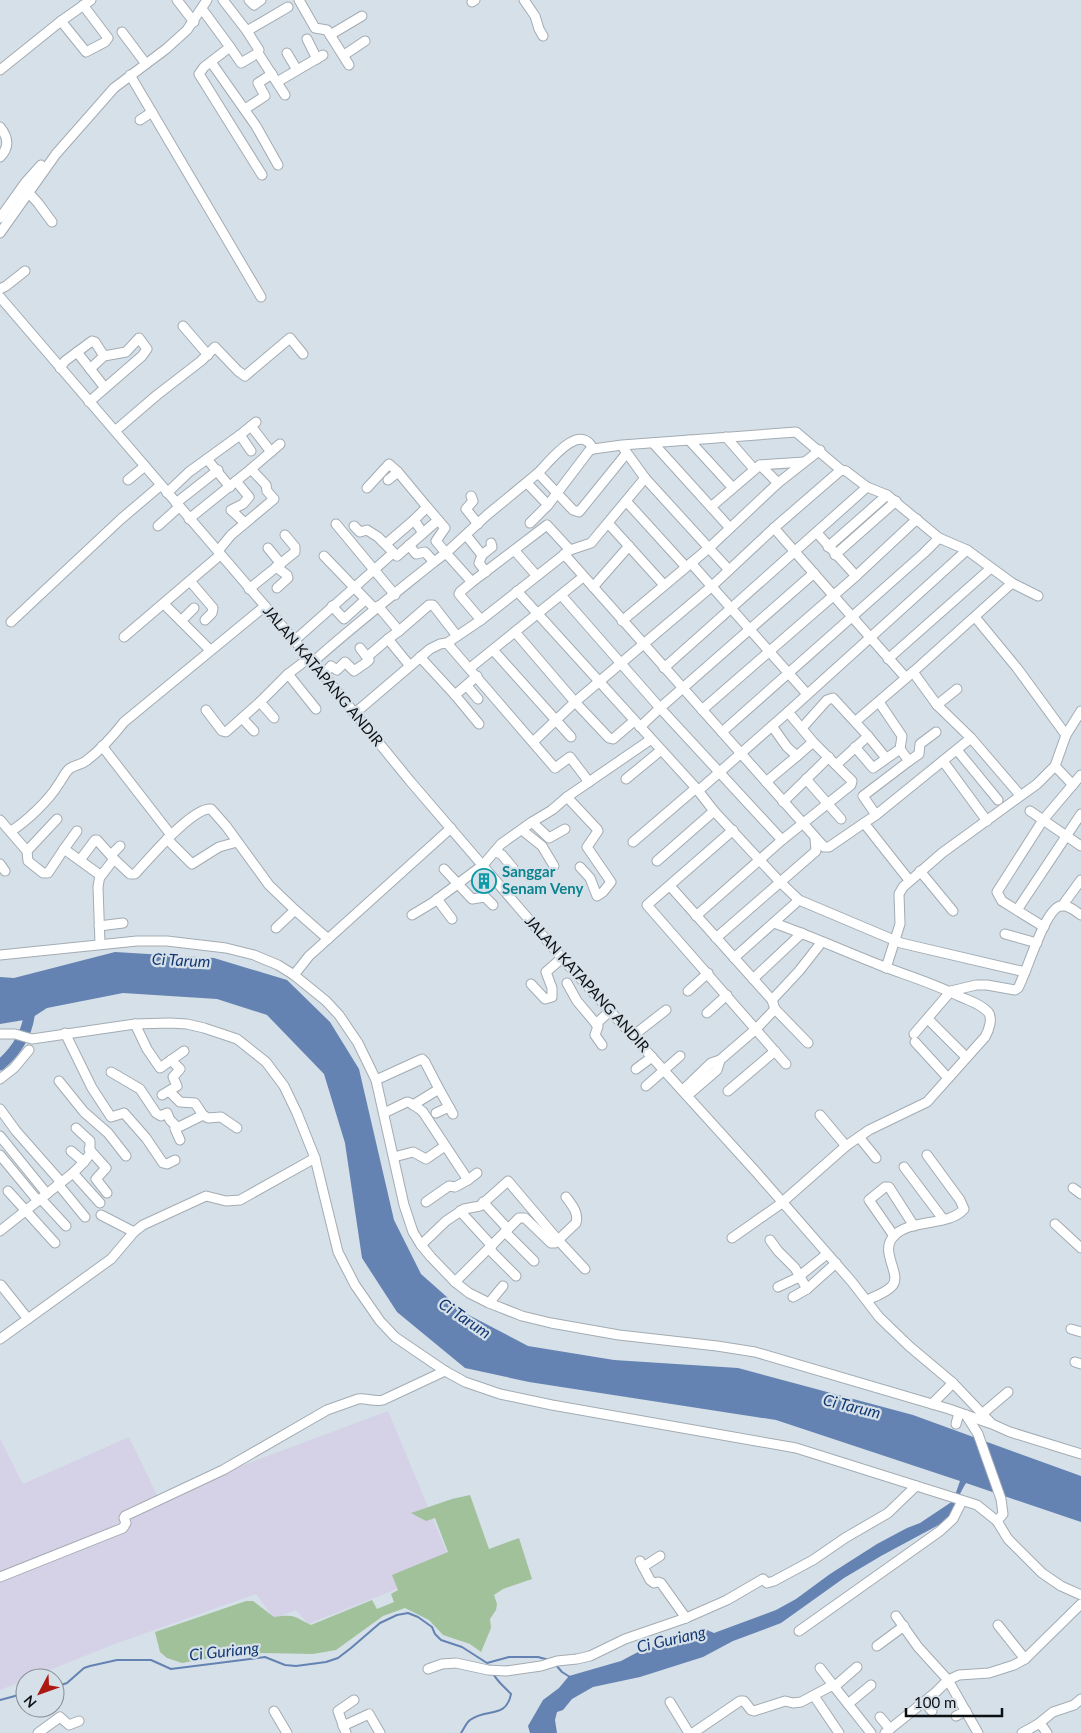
<svg xmlns="http://www.w3.org/2000/svg" width="1081" height="1733" font-family="Lato,sans-serif">
<style>
.industrial{fill:#d5d2e7}
.green{fill:#a0c199}
.water{fill:#6482b2}
.lines{fill:none;stroke-linecap:round;stroke-linejoin:round}
.stream{stroke:#6482b2;stroke-width:2}
.river{stroke:#6482b2;stroke-width:11}
.minor-casing{stroke:#a3acb3;stroke-width:11}
.minor{stroke:#fff;stroke-width:9}
.labels{text-anchor:middle;stroke-width:4.5;stroke-linejoin:round;paint-order:stroke}
.street-label{font-size:15px;fill:#0d1013;stroke:#d6e0e8}
.culture-label{font-size:15px;font-weight:bold;fill:#0d838f;stroke:#d6e0e8;text-anchor:start}
.water-label{font-size:16px;font-style:italic;fill:#123873;stroke:#d6e0e8}
</style>
<rect width="100%" height="100%" fill="#d6e0e8"/>
<path class="industrial" d="M388 1411 453 1567 308 1624 296 1610 274 1619 256 1594 112 1645 30 1678H25V1680L0 1690V1439L23 1484 129 1437 158 1497Z"/>
<path class="green" d="M470 1495 489 1549 519 1538 532 1579 503 1589 494 1595 497 1604 496 1610 490 1619 491 1628 481 1652 470 1644 443 1635 429 1620 405 1608 383 1616 336 1650 313 1654 263 1653 221 1656 182 1663 167 1658 160 1652 155 1632 246 1601H253L274 1617C295 1614 293 1616 311 1625L372 1600 377 1609 394 1602 391 1594 398 1590 392 1575 448 1552 435 1518 426 1521 411 1513 452 1499Z"/>
<path class="water" d="M115 952 214 958 287 980 330 1022 359 1069 394 1220 421 1274 465 1313 528 1346 614 1360 738 1368 913 1415 1081 1476V1522L966 1483C958 1496 954 1509 946 1521L881 1556 844 1578 781 1623 733 1641 703 1657 640 1677 593 1687 572 1699 563 1710 557 1712 555 1720 557 1733H530L528 1726 543 1700 559 1688 569 1676 621 1661 638 1652 707 1630 714 1633 776 1610 796 1599 830 1574 877 1544 907 1528 920 1523 953 1501 960 1481 776 1420 529 1382 465 1368 397 1312 362 1258 345 1143 324 1074 267 1015 217 999 123 993 47 1008 30 1019 0 1024V977L14 978Z"/>
<g class="lines">
<g class="stream">
<path d="M555 1664 562 1672 570 1677"/>
<path d="M55 1687 67 1683 84 1668 90 1666 117 1660H151L171 1669 265 1657 285 1665 296 1666 326 1662 338 1658 351 1648 380 1623 397 1615 408 1613 418 1617 432 1627 435 1634 441 1640 462 1647 487 1663 509 1657H538L549 1660"/>
<path d="M0 1700 15 1696 25 1690"/>
<path d="M461 1733C464 1729 466 1723 470 1720 487 1708 506 1719 511 1694 505 1687 497 1682 493 1673"/>
</g>
<path class="river" d="M0 1065C19 1049 30 1029 30 1004"/>
<defs>
<g id="minor">
<path d="M177 0 194 22"/>
<path d="M223 0 247 31 259 50 258 53 241 63 230 47"/>
<path d="M249 0 254 5 261 0"/>
<path d="M299 0 315 28 327 30 349 65"/>
<path d="M524 0 535 16 539 29 543 36"/>
<path d="M472 2 475 0"/>
<path d="M202 9 230 47 204 67 199 74 262 175"/>
<path d="M61 21 86 52 105 42 108 38 83 5"/>
<path d="M247 31 288 7"/>
<path d="M122 32 146 64"/>
<path d="M330 35 362 16"/>
<path d="M307 39 317 59"/>
<path d="M258 53 285 95"/>
<path d="M287 53 297 70"/>
<path d="M344 55 365 41"/>
<path d="M211 62 256 126 278 165"/>
<path d="M0 70 61 21 91 0"/>
<path d="M130 75 261 297"/>
<path d="M277 82 323 55"/>
<path d="M245 109 265 96 258 83 272 74"/>
<path d="M140 120 152 112"/>
<path d="M0 127C8 137 10 147 0 157"/>
<path d="M28 192 38 203 52 222"/>
<path d="M0 218 25 183 41 165"/>
<path d="M0 233 56 154 114 88 166 49 187 30 207 0"/>
<path d="M0 289 6 286 25 271"/>
<path d="M0 297 313 662 410 781 562 958 757 1173 852 1282 879 1317 909 1346 953 1383 992 1424 1010 1432 1081 1454"/>
<path d="M183 326 208 355"/>
<path d="M77 352 105 388"/>
<path d="M60 368 65 361 92 341 95 342 104 356"/>
<path d="M89 402 142 356 147 349 139 338 126 352 104 356 90 369"/>
<path d="M251 426 271 452"/>
<path d="M115 431 157 395 201 361 215 347 238 371 245 376 290 338 303 354"/>
<path d="M240 435 256 422"/>
<path d="M726 437 754 469"/>
<path d="M689 440 733 488"/>
<path d="M653 443 730 528"/>
<path d="M624 449 645 478 729 570"/>
<path d="M207 459 230 487"/>
<path d="M760 465 778 483"/>
<path d="M538 473C550 461 580 421 593 449"/>
<path d="M128 480 145 466"/>
<path d="M388 480 398 472 427 507 414 520 423 533"/>
<path d="M236 481 249 497 243 504 231 510 245 523"/>
<path d="M527 483 548 505"/>
<path d="M367 488 389 464 398 472"/>
<path d="M167 493 189 472 240 435 251 451"/>
<path d="M471 496 473 501 466 509 478 524"/>
<path d="M626 501 686 567"/>
<path d="M176 503 218 470"/>
<path d="M427 507 445 528 436 541 446 553 487 515 538 473 573 510 579 512 626 454"/>
<path d="M711 507 760 465 804 462"/>
<path d="M189 519 251 469"/>
<path d="M530 523 548 505 589 451 593 449 622 445 796 432 841 470 846 471 867 487 887 495 939 538 967 550 1012 583 1038 596"/>
<path d="M608 523 664 585"/>
<path d="M336 524 395 595"/>
<path d="M158 526 179 507"/>
<path d="M354 526 360 532 367 530 378 537 397 556 438 520"/>
<path d="M774 528 906 678"/>
<path d="M817 533 856 576"/>
<path d="M466 535 482 555 479 563 486 572"/>
<path d="M386 544 414 520"/>
<path d="M409 545 416 554 425 552 434 562 446 553 472 582"/>
<path d="M828 547 887 495"/>
<path d="M268 548 281 564"/>
<path d="M218 551 231 535 274 499 267 491 266 485 251 469 280 444"/>
<path d="M515 551 536 575"/>
<path d="M564 554 824 847H829L864 823"/>
<path d="M482 555 492 547 491 543"/>
<path d="M835 555 896 501"/>
<path d="M324 556 375 609"/>
<path d="M691 563 807 694"/>
<path d="M276 567 287 575 288 578 277 588"/>
<path d="M190 581 213 608 212 613 205 620"/>
<path d="M593 587 629 546"/>
<path d="M249 589 295 552V547L285 535"/>
<path d="M517 591 696 788 714 811 780 882 799 900 901 943 1025 972"/>
<path d="M561 595 660 708 782 840"/>
<path d="M164 604 181 621 194 608"/>
<path d="M332 606 344 619 365 600"/>
<path d="M378 606 399 631 388 639 410 666"/>
<path d="M975 617 1017 668 1066 735"/>
<path d="M481 620 459 594 460 592 472 582 547 525 570 550"/>
<path d="M181 621 210 650"/>
<path d="M622 621 709 548 778 483 820 450"/>
<path d="M11 622 121 519 161 485"/>
<path d="M399 631 429 605H433L457 636"/>
<path d="M515 632 575 702 609 738 613 739 634 721"/>
<path d="M124 637 220 555"/>
<path d="M294 641 393 553"/>
<path d="M447 643 555 768 570 757 589 782"/>
<path d="M493 650 571 737"/>
<path d="M367 657 388 639"/>
<path d="M420 657 455 695 479 724"/>
<path d="M888 659 991 568"/>
<path d="M313 662C352 627 393 595 434 562"/>
<path d="M470 668 583 577"/>
<path d="M664 668 867 487"/>
<path d="M913 672 937 705 971 738"/>
<path d="M288 674 316 709"/>
<path d="M323 675 331 666 337 670 345 662 354 671 367 662 369 660 360 648"/>
<path d="M467 686 478 699"/>
<path d="M455 695 477 676"/>
<path d="M937 705 957 689"/>
<path d="M206 710 222 731 226 732 260 702"/>
<path d="M702 710 856 576 917 519"/>
<path d="M355 713 430 649 440 644 447 643 481 620 570 550 591 543 645 478"/>
<path d="M242 718 254 731"/>
<path d="M274 718 260 702 288 674 309 658"/>
<path d="M856 721 913 672 1012 583"/>
<path d="M772 726 787 747 797 756 813 742"/>
<path d="M640 727 660 708 814 573"/>
<path d="M802 728 827 700 833 698 868 736 886 758"/>
<path d="M722 732 924 553 939 538"/>
<path d="M533 742 575 702 711 587 774 528 841 470"/>
<path d="M102 746 171 835"/>
<path d="M855 747 873 768 900 749 902 736 879 702"/>
<path d="M957 750 998 800"/>
<path d="M909 761 919 754 920 744 936 732"/>
<path d="M943 761 987 821"/>
<path d="M836 765 868 736"/>
<path d="M1055 766 1073 785"/>
<path d="M626 779 660 751"/>
<path d="M806 779 841 819"/>
<path d="M766 782 797 756"/>
<path d="M698 791 788 712 967 550"/>
<path d="M567 797 650 740"/>
<path d="M783 802 829 757"/>
<path d="M1030 811 1081 846"/>
<path d="M876 815 863 796 909 761 900 749"/>
<path d="M0 820 27 851 28 861 43 873H48L64 849 100 875 98 887 100 944"/>
<path d="M532 822 549 838 565 829"/>
<path d="M522 830 542 846 554 866"/>
<path d="M733 830 647 905 786 1064"/>
<path d="M11 831C26 822 49 800 58 785 62 780 64 774 69 769 74 765 81 765 86 761 101 750 113 736 124 722L265 606"/>
<path d="M167 839 192 864 219 847 237 842"/>
<path d="M633 842 696 788"/>
<path d="M64 849 77 831"/>
<path d="M27 851 57 819"/>
<path d="M495 851 502 855 513 868"/>
<path d="M111 855 120 846"/>
<path d="M114 859 130 874H135C148 860 192 807 211 809L226 826 269 885 295 910 328 939"/>
<path d="M80 860 95 840H97L114 859 101 876"/>
<path d="M657 861 714 811"/>
<path d="M0 864 5 871"/>
<path d="M444 869 472 899 485 897 493 905"/>
<path d="M920 871 953 911"/>
<path d="M909 880 864 823 876 815 971 738 1020 795"/>
<path d="M670 886 772 1000 775 1009 808 1043"/>
<path d="M437 899 452 919"/>
<path d="M1062 906 1081 880"/>
<path d="M1017 910 1081 814"/>
<path d="M412 915 432 903 483 865 501 844 532 822 552 810 567 797 597 829 598 831 587 847 611 882 603 892 597 896 590 878 580 867"/>
<path d="M696 916 782 840 851 785 852 781 813 742 788 712"/>
<path d="M99 926 123 923"/>
<path d="M1044 927 1002 901 997 892 1043 820 1081 775"/>
<path d="M276 928 295 910"/>
<path d="M1005 934 1037 943"/>
<path d="M716 938 816 851 815 839"/>
<path d="M0 955 137 941H167L226 948 254 955 278 965 294 975 326 1001 339 1015 358 1043 376 1080 404 1205 413 1232 421 1245 431 1257 455 1282 469 1293 489 1303 522 1316 551 1323 619 1335 717 1346 755 1352 949 1409 989 1423"/>
<path d="M734 958 799 900"/>
<path d="M886 968 900 924 899 894 903 887 942 853 1037 784 1055 766 1066 735 1081 711"/>
<path d="M294 975 309 956 451 828"/>
<path d="M753 979 802 933"/>
<path d="M567 983 577 1001 598 1026 595 1035 602 1045"/>
<path d="M531 984 545 999 552 997V988L546 972 562 958"/>
<path d="M688 991 708 973"/>
<path d="M772 1000 799 971 821 943"/>
<path d="M707 1013 727 995"/>
<path d="M928 1019 966 1057"/>
<path d="M135 1024 147 1049 160 1068 184 1051"/>
<path d="M596 1024 611 1010"/>
<path d="M65 1033 92 1088 111 1117 124 1113 146 1138 163 1163 167 1164 175 1160"/>
<path d="M0 1034H15L32 1039 135 1024 170 1023 187 1024 204 1028 237 1039 266 1062 284 1086 297 1113 315 1158 338 1252 355 1285 380 1321 395 1337 445 1371 465 1382 500 1394 552 1405 796 1448 977 1505 997 1521 1008 1539 1042 1573 1061 1586 1081 1595"/>
<path d="M914 1034 951 991 976 985H987L1015 990 1018 988C1027 972 1044 911 1060 906 1068 904 1075 911 1081 915"/>
<path d="M634 1035 666 1010"/>
<path d="M915 1042 948 1078"/>
<path d="M636 1069 652 1057"/>
<path d="M111 1072 140 1089 156 1113 161 1116 167 1113 170 1120 177 1127"/>
<path d="M0 1079 14 1068 29 1050"/>
<path d="M376 1080 422 1059 425 1062 439 1089"/>
<path d="M59 1081 84 1112 108 1133 126 1156"/>
<path d="M646 1086 680 1056"/>
<path d="M683 1090 711 1063 720 1060 756 1029 775 1009"/>
<path d="M169 1091 180 1102 195 1103 203 1115 175 1129 180 1140"/>
<path d="M728 1091 775 1051"/>
<path d="M162 1095 177 1086 173 1077 180 1069 171 1060"/>
<path d="M688 1095 717 1070 720 1060"/>
<path d="M413 1105 439 1089 453 1114"/>
<path d="M0 1109 16 1131 61 1182"/>
<path d="M384 1113 407 1102C410 1102 421 1110 423 1112L468 1180 477 1173"/>
<path d="M436 1113 449 1107"/>
<path d="M203 1115 208 1118 221 1117 237 1128"/>
<path d="M820 1115 846 1146"/>
<path d="M0 1136 47 1194"/>
<path d="M859 1137 876 1158"/>
<path d="M89 1149 106 1168 96 1179 107 1193"/>
<path d="M71 1151 84 1162"/>
<path d="M0 1155 38 1201"/>
<path d="M394 1157 413 1152 426 1159 445 1146"/>
<path d="M904 1167 943 1219"/>
<path d="M73 1173 100 1203"/>
<path d="M58 1184 85 1217"/>
<path d="M1073 1188 1081 1194"/>
<path d="M8 1191 55 1243"/>
<path d="M41 1199 66 1226"/>
<path d="M426 1202 446 1188 449 1186 455 1187 468 1180"/>
<path d="M483 1202 508 1229"/>
<path d="M460 1211 492 1246"/>
<path d="M101 1215 134 1232"/>
<path d="M1055 1224 1081 1248"/>
<path d="M0 1231 73 1173 84 1162 90 1154V1141L76 1128"/>
<path d="M505 1232 534 1261"/>
<path d="M894 1236 869 1200 885 1187H889L914 1226"/>
<path d="M732 1238 779 1205 846 1146 869 1130 927 1102 985 1037C989 1030 993 1018 988 1012 981 1004 970 1001 961 997 935 984 909 976 882 966 846 952 811 936 774 923"/>
<path d="M770 1240 778 1251 795 1268 807 1289 836 1263"/>
<path d="M421 1245 446 1221 464 1209 480 1206 508 1181 558 1240 585 1269"/>
<path d="M489 1249 516 1276"/>
<path d="M455 1282 519 1218H525L551 1243H555L576 1223C579 1213 572 1205 566 1197"/>
<path d="M1 1285 28 1319"/>
<path d="M778 1287 797 1278 827 1254"/>
<path d="M793 1297 807 1289"/>
<path d="M867 1300C874 1297 885 1293 891 1287 904 1276 879 1253 893 1237 909 1218 949 1227 964 1209L960 1200 927 1155"/>
<path d="M489 1303 503 1286"/>
<path d="M1071 1329 1081 1332"/>
<path d="M0 1339 111 1259 134 1232 143 1225 206 1196 226 1201 240 1200 315 1158"/>
<path d="M1075 1362 1081 1364"/>
<path d="M932 1404 953 1383"/>
<path d="M982 1414 1008 1392"/>
<path d="M966 1415 978 1434 1001 1499 1003 1514 997 1521"/>
<path d="M956 1424 959 1413"/>
<path d="M640 1561 650 1580 654 1583 658 1582 661 1583 686 1618"/>
<path d="M643 1567 660 1556"/>
<path d="M0 1577 123 1528 126 1523 124 1518 125 1516 223 1470 327 1410 358 1399C367 1398 375 1402 383 1400L445 1371"/>
<path d="M896 1616 918 1647 948 1680 978 1733"/>
<path d="M998 1625 1025 1659"/>
<path d="M799 1631 940 1531 953 1519 962 1501"/>
<path d="M877 1646 904 1626"/>
<path d="M820 1668 833 1685"/>
<path d="M428 1669 442 1664 456 1663 488 1670 506 1671 541 1666 557 1661 577 1659 590 1656 625 1639 686 1618 727 1600 763 1579 767 1583 774 1581 813 1560 845 1538 888 1513 916 1486"/>
<path d="M834 1687 857 1667"/>
<path d="M814 1696 839 1733"/>
<path d="M670 1702 689 1733"/>
<path d="M924 1702 932 1711"/>
<path d="M848 1704 871 1685"/>
<path d="M274 1711 287 1733"/>
<path d="M956 1716 966 1711"/>
<path d="M880 1717 890 1729"/>
<path d="M1038 1724 1053 1712 1074 1705 1081 1699"/>
<path d="M343 1726 369 1714 380 1733"/>
<path d="M38 1733 60 1717 69 1725 79 1721"/>
<path d="M346 1733 338 1711 354 1700"/>
<path d="M693 1733 740 1701H744L751 1710 754 1711 785 1701 793 1703 801 1702 833 1685 871 1733"/>
<path d="M885 1733 936 1692 948 1680 959 1675 989 1673 1014 1665 1025 1659 1081 1604"/>
<path d="M1022 1733 1040 1723 1047 1733"/>
</g>
</defs>
<use href="#minor" class="minor-casing"/>
<use href="#minor" class="minor"/>
</g>
<defs>
<symbol id="building-ring" viewBox="-11 -11 22 22"><circle r="9.5" fill="#d6e0e8" stroke="#0f9aa8" stroke-width="1.5"/><path d="M-4-6H4V6H1V3H-1V6H-4ZM-2.5-4.3h1.7v1.8h-1.7ZM.8-4.3h1.7v1.8H.8ZM-2.5-1h1.7V.8h-1.7ZM.8-1h1.7V.8H.8Z" fill="#0f9aa8"/></symbol>
</defs>
<g fill-rule="evenodd">
<use href="#building-ring" x="470" y="867" width="28" height="28"/>
</g>
<g class="labels">
<g class="street-label">
<text transform="translate(323 676) rotate(50)" y="5">JALAN KATAPANG ANDIR</text>
<text transform="translate(587 984) rotate(48)" y="5">JALAN KATAPANG ANDIR</text>
</g>
<g class="culture-label">
<text x="502" y="877">Sanggar<tspan x="502" dy="17">Senam Veny</tspan></text>
</g>
<g class="water-label">
<text transform="translate(181 960) rotate(3)" y="6">Ci Tarum</text>
<text transform="translate(465 1318) rotate(34)" y="6">Ci Tarum</text>
<text transform="translate(852 1406) rotate(14)" y="6">Ci Tarum</text>
<text transform="translate(671 1639) rotate(-13)" y="6">Ci Guriang</text>
<text transform="translate(224 1651) rotate(-6)" y="6">Ci Guriang</text>
</g>
</g>
<g transform="translate(40 1693) rotate(229)"><circle r="24" fill="#d6e0e8" stroke="#868d93"/>
<path d="M0-4L9 19L0 12L-9 19Z" fill="#ab1911"/>
<text y="-8" font-size="14" font-weight="bold" text-anchor="middle" fill="#0d1013">N</text>
</g>
<path d="M906 1708v8h96v-8" fill="none" stroke="#0d1013" stroke-width="2.5"/>
<text x="914" y="1708" font-size="15" fill="#0d1013" stroke="#d6e0e8" stroke-width="4" paint-order="stroke">100 m</text>
</svg>
